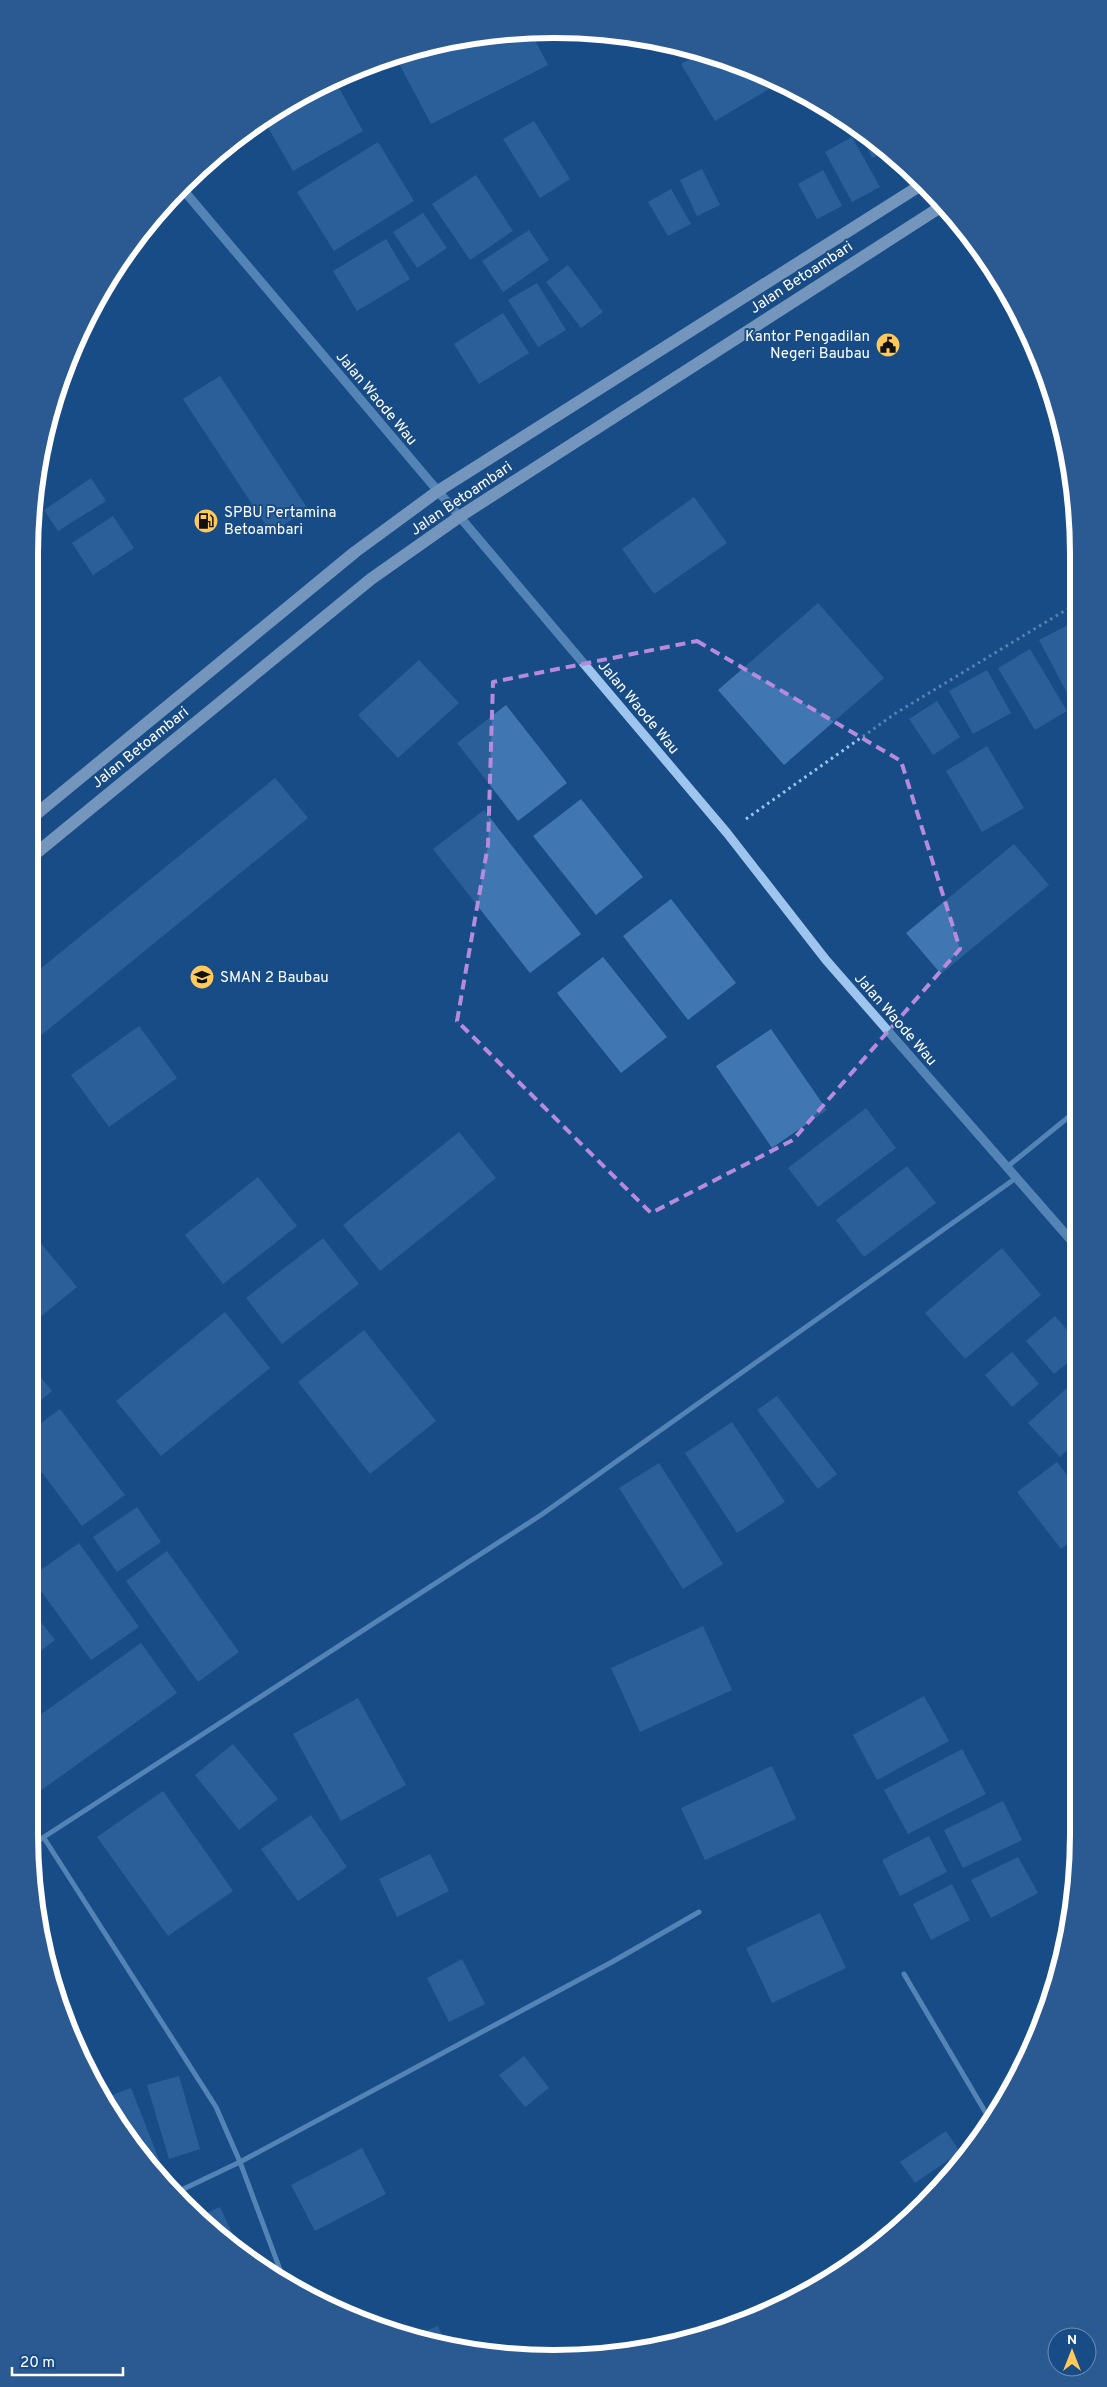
<svg xmlns="http://www.w3.org/2000/svg" width="1107" height="2387" font-family="Overpass,sans-serif">
<style>
.building{fill:#4076b1}
.lines{fill:none;stroke-linecap:round;stroke-linejoin:round}
.path{stroke:#9ec5ed;stroke-width:3;stroke-dasharray:2.5 4;stroke-linecap:butt}
.minor{stroke:#9ec5ed;stroke-width:5}
.tertiary{stroke:#9ec5ed;stroke-width:9}
.primary{stroke:#e4f0ff;stroke-width:12}
.marked{fill:none;stroke:#b68bdc;stroke-width:4;stroke-dasharray:10 6;stroke-linejoin:round}
.labels{text-anchor:middle;stroke-width:4;stroke-linejoin:round;paint-order:stroke}
.street-label{font-size:15px;fill:#fff;stroke:#184c87}
.poi-label{font-size:15px;fill:#fff;stroke:#184c87;text-anchor:start}
.rim{fill:none;stroke:#fff;stroke-width:6}
</style>
<rect width="100%" height="100%" fill="#184c87"/>
<g class="building">
<path d="M530 31 548 65 431 124 395 56 451 39Z"/>
<path d="M679 46 695 51 685 56Z"/>
<path d="M701 53 754 69 779 83 715 121 681 64Z"/>
<path d="M334 79 363 131 293 171 262 117Z"/>
<path d="M534 121 570 179 540 198 503 139Z"/>
<path d="M859 129 873 137 887 152 872 158Z"/>
<path d="M852 137 880 187 852 202 825 152Z"/>
<path d="M378 142 414 201 334 251 297 192Z"/>
<path d="M702 169 720 205 697 216 680 180Z"/>
<path d="M823 170 842 206 817 219 798 184Z"/>
<path d="M476 175 513 231 470 260 432 204Z"/>
<path d="M671 189 691 224 668 236 648 202Z"/>
<path d="M423 213 447 248 417 268 393 232Z"/>
<path d="M529 230 549 260 503 292 482 261Z"/>
<path d="M386 239 410 279 357 311 333 271Z"/>
<path d="M568 265 603 312 581 328 546 282Z"/>
<path d="M537 283 566 330 538 347 508 300Z"/>
<path d="M503 313 529 353 479 384 454 344Z"/>
<path d="M220 376 308 509 271 533 183 399Z"/>
<path d="M91 478 106 501 58 531 44 510Z"/>
<path d="M694 497 727 543 654 594 622 549Z"/>
<path d="M113 516 134 548 93 575 72 543Z"/>
<path d="M818 603 884 678 784 765 718 690Z"/>
<path d="M1074 622V706L1039 640Z"/>
<path d="M1030 649 1067 711 1035 730 998 668Z"/>
<path d="M419 660 459 703 398 758 358 715Z"/>
<path d="M987 670 1011 713 973 734 949 691Z"/>
<path d="M937 701 960 737 933 755 909 719Z"/>
<path d="M506 705 567 783 518 821 457 743Z"/>
<path d="M987 746 1024 808 982 832 946 771Z"/>
<path d="M275 778 308 818 29 1045V978Z"/>
<path d="M581 799 643 877 596 915 533 836Z"/>
<path d="M484 810 581 934 530 973 433 849Z"/>
<path d="M1014 844 1049 885 941 974 906 933Z"/>
<path d="M671 899 736 983 688 1020 623 936Z"/>
<path d="M603 957 667 1037 621 1073 557 993Z"/>
<path d="M139 1026 177 1078 109 1127 71 1075Z"/>
<path d="M771 1029 827 1110 772 1148 716 1066Z"/>
<path d="M866 1108 896 1148 818 1207 788 1168Z"/>
<path d="M459 1132 496 1178 380 1271 343 1225Z"/>
<path d="M907 1166 936 1203 864 1257 836 1220Z"/>
<path d="M258 1177 297 1226 223 1284 185 1235Z"/>
<path d="M29 1229 77 1287 29 1326Z"/>
<path d="M323 1238 359 1284 282 1344 246 1298Z"/>
<path d="M1002 1248 1041 1295 965 1359 925 1313Z"/>
<path d="M225 1312 270 1368 161 1456 116 1401Z"/>
<path d="M1055 1316 1077 1341V1355L1054 1374 1026 1341Z"/>
<path d="M364 1330 436 1421 370 1474 298 1382Z"/>
<path d="M1012 1352 1039 1384 1012 1407 985 1375Z"/>
<path d="M29 1363 52 1391 29 1410Z"/>
<path d="M1077 1379V1441L1060 1457 1028 1423Z"/>
<path d="M777 1396 837 1474 818 1489 757 1410Z"/>
<path d="M60 1409 125 1495 82 1526 29 1455V1432Z"/>
<path d="M732 1422 785 1502 737 1533 685 1453Z"/>
<path d="M1057 1462 1077 1488V1536L1061 1549 1017 1492Z"/>
<path d="M659 1463 723 1564 683 1589 619 1488Z"/>
<path d="M137 1507 161 1542 117 1572 93 1537Z"/>
<path d="M79 1543 139 1627 91 1660 31 1577Z"/>
<path d="M167 1551 239 1652 198 1682 126 1581Z"/>
<path d="M29 1607 55 1640 29 1660Z"/>
<path d="M703 1626 732 1690 640 1732 611 1668Z"/>
<path d="M141 1643 177 1693 29 1799V1723Z"/>
<path d="M1078 1675V1699L1067 1683Z"/>
<path d="M924 1696 949 1741 877 1780 853 1735Z"/>
<path d="M358 1698 406 1785 341 1821 293 1734Z"/>
<path d="M233 1744 278 1799 239 1830 195 1775Z"/>
<path d="M962 1749 986 1794 908 1834 884 1790Z"/>
<path d="M772 1766 796 1819 705 1860 681 1808Z"/>
<path d="M163 1791 233 1891 168 1936 97 1837Z"/>
<path d="M1003 1801 1022 1840 963 1868 944 1830Z"/>
<path d="M311 1815 347 1867 298 1901 261 1849Z"/>
<path d="M1078 1827V1834L1077 1848 1068 1832Z"/>
<path d="M929 1836 947 1872 900 1896 882 1860Z"/>
<path d="M430 1854 449 1891 397 1917 379 1879Z"/>
<path d="M1018 1857 1038 1893 991 1918 971 1880Z"/>
<path d="M952 1884 970 1920 931 1940 913 1904Z"/>
<path d="M820 1913 846 1968 772 2003 746 1948Z"/>
<path d="M462 1959 485 2004 449 2022 427 1978Z"/>
<path d="M524 2056 549 2088 525 2107 499 2075Z"/>
<path d="M179 2076 200 2149 169 2159 147 2085Z"/>
<path d="M131 2088 160 2162 149 2166 101 2099Z"/>
<path d="M946 2131 960 2152 915 2183 900 2162Z"/>
<path d="M362 2148 386 2194 315 2231 291 2185Z"/>
<path d="M220 2207 241 2252 208 2228 197 2217Z"/>
<path d="M438 2326 447 2347 411 2337Z"/>
</g>
<g class="lines">
<path class="path" d="M746 819 896 713 1074 605"/>
<g class="minor">
<path d="M1007 1167 1076 1111"/>
<path d="M44 1838 216 2107 240 2162 285 2283"/>
<path d="M30 1846 541 1515 1016 1178"/>
<path d="M904 1974 990 2120"/>
<path d="M173 2194 240 2162 612 1962 699 1912"/>
</g>
<path class="tertiary" d="M180 186 727 833 826 960 1076 1246"/>
<g class="primary">
<path d="M29 820 355 552 438 491 921 185"/>
<path d="M29 859 371 579 459 517 942 206"/>
</g>
</g>
<path d="M0 0H1107V2387H0ZM697 641 901 761 960 949 793 1140 651 1213 457 1021 488 845 493 682Z" fill="#184c87" fill-opacity=".55" fill-rule="evenodd"/>
<path class="marked" d="M697 641 901 761 960 949 793 1140 651 1213 457 1021 488 845 493 682Z"/>
<defs>
<symbol id="civic-disc" viewBox="-11 -11 22 22"><circle r="9.5" fill="#ffca5a" stroke="#184c87"/><path d="M-.6-6.5H3V-4.5H.6V-3L4-1V1h2V6H-6V1h2V-1L-.6-3ZM-1.2 2.5V6h2.4V2.5Z" fill="#111"/></symbol>
<symbol id="fuel-disc" viewBox="-11 -11 22 22"><circle r="9.5" fill="#ffca5a" stroke="#184c87"/><path d="M-5.5-6h7V0h2V4h1.3V-2.5L3-4.5l.8-.8L6-3V5H2.5V1h-1V6h-7ZM-4.2-4.7v3.2H.2V-4.7Z" fill="#111"/></symbol>
<symbol id="school-disc" viewBox="-11 -11 22 22"><circle r="9.5" fill="#ffca5a" stroke="#184c87"/><path d="M0-5L7-2L0 1L-7-2ZM-4 1L0 2.5L4 1V4Q0 6-4 4Z" fill="#111"/></symbol>
</defs>
<g fill-rule="evenodd">
<use href="#civic-disc" x="874" y="331" width="28" height="28"/>
<use href="#fuel-disc" x="192" y="507" width="28" height="28"/>
<use href="#school-disc" x="188" y="963" width="28" height="28"/>
</g>
<g class="labels">
<g class="street-label">
<text transform="translate(801 277) rotate(-33)" y="5">Jalan Betoambari</text>
<text transform="translate(377 398) rotate(50)" y="5">Jalan Waode Wau</text>
<text transform="translate(461 498) rotate(-34)" y="5">Jalan Betoambari</text>
<text transform="translate(639 707) rotate(50)" y="5">Jalan Waode Wau</text>
<text transform="translate(140 747) rotate(-39)" y="5">Jalan Betoambari</text>
<text transform="translate(896 1019) rotate(49)" y="5">Jalan Waode Wau</text>
</g>
<g class="poi-label">
<text x="870" y="341" text-anchor="end">Kantor Pengadilan<tspan x="870" dy="17">Negeri Baubau</tspan></text>
<text x="224" y="517">SPBU Pertamina<tspan x="224" dy="17">Betoambari</tspan></text>
<text x="220" y="982">SMAN 2 Baubau</text>
</g>
</g>
<path d="M0 0H1107V2387H0ZM554 38H554A516 516 0 0 1 1070 554V1834A516 516 0 0 1 554 2350H554A516 516 0 0 1 38 1834V554A516 516 0 0 1 554 38Z" fill="#2a5a91" fill-rule="evenodd"/>
<path class="rim" d="M554 38H554A516 516 0 0 1 1070 554V1834A516 516 0 0 1 554 2350H554A516 516 0 0 1 38 1834V554A516 516 0 0 1 554 38Z"/>
<g transform="translate(1072 2352)"><circle r="24" fill="#184c87" stroke="#7494b7"/>
<path d="M0-4L9 19L0 12L-9 19Z" fill="#ffca5a"/>
<text y="-8" font-size="14" font-weight="bold" text-anchor="middle" fill="#ffffff">N</text>
</g>
<path d="M12 2367v8h111v-8" fill="none" stroke="#ffffff" stroke-width="2.5"/>
<text x="20" y="2367" font-size="15" fill="#ffffff" stroke="#184c87" stroke-width="4" paint-order="stroke">20 m</text>
</svg>
